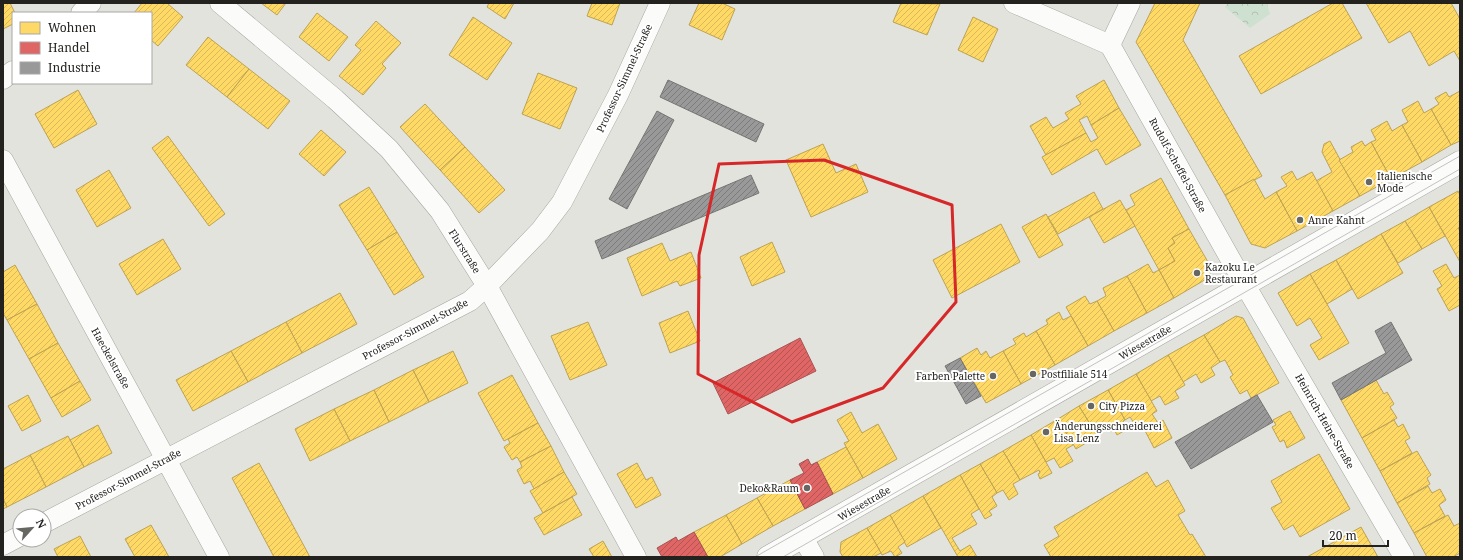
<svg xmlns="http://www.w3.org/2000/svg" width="1463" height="560" font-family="'Noto Serif',serif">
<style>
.park{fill:url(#park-crowns)}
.homes{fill:url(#homes-hatch);stroke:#bda251}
.shops{fill:url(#shops-hatch);stroke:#a75251}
.industry{fill:url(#industry-hatch);stroke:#767574}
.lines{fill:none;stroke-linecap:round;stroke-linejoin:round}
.street-casing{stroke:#a5a4a1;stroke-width:21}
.secondary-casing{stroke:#a5a4a1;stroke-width:23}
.street{stroke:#fbfbfa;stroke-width:20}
.secondary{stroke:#fbfbfa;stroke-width:22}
.tram{stroke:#c2c2c0;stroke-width:1}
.marked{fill:none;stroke:#d62828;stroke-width:3;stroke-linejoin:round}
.poi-dot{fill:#666662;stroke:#fff;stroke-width:1.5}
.labels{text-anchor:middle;stroke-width:4;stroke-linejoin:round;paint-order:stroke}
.street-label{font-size:10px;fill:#23221f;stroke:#fff}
.poi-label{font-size:10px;fill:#23221f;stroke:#fff;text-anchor:start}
</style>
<defs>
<pattern id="park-crowns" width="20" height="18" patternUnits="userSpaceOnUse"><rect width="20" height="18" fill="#cee0d0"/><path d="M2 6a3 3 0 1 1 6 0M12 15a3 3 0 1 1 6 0" fill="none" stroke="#b1c0b2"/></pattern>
<pattern id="homes-hatch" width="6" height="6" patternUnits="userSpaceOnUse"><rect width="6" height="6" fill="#ffd966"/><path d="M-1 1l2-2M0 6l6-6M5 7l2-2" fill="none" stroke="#daba58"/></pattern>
<pattern id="shops-hatch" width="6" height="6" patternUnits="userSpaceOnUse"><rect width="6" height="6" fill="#e06666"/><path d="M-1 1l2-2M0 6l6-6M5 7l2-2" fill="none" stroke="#b55453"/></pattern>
<pattern id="industry-hatch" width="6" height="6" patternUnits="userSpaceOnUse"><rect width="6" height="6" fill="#999"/><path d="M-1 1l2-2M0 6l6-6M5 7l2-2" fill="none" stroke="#7c7c7c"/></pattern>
</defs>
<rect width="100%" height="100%" fill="#e3e3de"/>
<path class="park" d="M1227 3H1267L1270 14 1250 28 1225 7Z"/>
<g class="homes">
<path d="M3 3H10L15 13H13V24L3 29Z"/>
<path d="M142 3H167L183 17 158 46 151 40V13H134Z"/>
<path d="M261 3H286L277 15Z"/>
<path d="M489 3H514L505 19 487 7Z"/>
<path d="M592 3H620L612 25 587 16Z"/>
<path d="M699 3H722L735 9 722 40 689 25Z"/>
<path d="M901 3 940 4 927 35 893 22Z"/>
<path d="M1155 3H1200L1183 40 1262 176 1225 195 1136 42Z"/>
<path d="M1333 3H1342L1362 38 1261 94 1239 56Z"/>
<path d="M1366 3H1451L1460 19V61L1454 51 1429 66 1410 31 1389 43Z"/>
<path d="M317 13 348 37 329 61 299 37Z"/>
<path d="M473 17 512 43 487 80 449 55Z"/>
<path d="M973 17 998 29 983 62 958 50Z"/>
<path d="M376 21 401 43 382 64 386 68 363 95 339 76 361 50 355 45Z"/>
<path d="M208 37 249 69 227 97 186 65Z"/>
<path d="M249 69 290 101 268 129 227 97Z"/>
<path d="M538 73 577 88 560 129 522 114Z"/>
<path d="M1104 80 1119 108 1091 125 1087 116 1079 120 1086 133 1046 155 1030 126 1046 117 1053 128 1069 119 1065 113 1081 104 1076 96Z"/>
<path d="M78 90 97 124 54 148 35 114Z"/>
<path d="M1460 91V141L1451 145 1431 109 1439 104 1435 98 1446 92 1449 97Z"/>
<path d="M1418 101 1424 113 1431 109 1451 145 1422 162 1402 125 1408 122 1402 110Z"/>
<path d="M425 104 465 147 440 170 400 127Z"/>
<path d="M1119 108 1141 145 1106 165 1097 149 1052 175 1042 157 1086 133 1091 142 1098 138 1091 125Z"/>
<path d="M1387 121 1392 131 1402 125 1422 162 1391 179 1371 142 1376 140 1371 130Z"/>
<path d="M321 130 346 152 324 176 299 154Z"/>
<path d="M168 136 225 214 209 226 152 148Z"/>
<path d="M1330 141 1360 196 1333 211 1316 181 1332 172 1322 152 1324 144Z"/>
<path d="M1362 141 1365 146 1371 142 1391 179 1360 196 1339 160 1353 152 1351 147Z"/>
<path d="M823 144 836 173 856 164 868 192 811 217 786 160Z"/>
<path d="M465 147 505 190 479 213 440 170Z"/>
<path d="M109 170 131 208 97 227 76 190Z"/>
<path d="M1292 171 1297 180 1312 172 1333 211 1297 231 1276 192 1287 186 1281 177Z"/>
<path d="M1161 178 1189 229 1172 238 1175 243 1168 248 1175 261 1159 270 1126 210 1135 205 1130 195Z"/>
<path d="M1254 179 1265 199 1276 192 1297 231 1265 248 1251 244 1225 195Z"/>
<path d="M369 187 397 232 367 250 339 205Z"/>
<path d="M1458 191 1460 195V227L1458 228 1460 231V262L1429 207Z"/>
<path d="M1094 192 1103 209 1058 234 1048 217Z"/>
<path d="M1120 200 1135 226 1104 243 1089 217Z"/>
<path d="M1429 207 1445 236 1422 249 1405 221Z"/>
<path d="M1046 214 1063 245 1039 258 1022 227Z"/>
<path d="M1405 221 1422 249 1398 263 1381 234Z"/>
<path d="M1001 224 1020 262 952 298 933 260Z"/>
<path d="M1189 229 1212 269 1208 278 1174 298 1159 270 1175 261 1168 248 1175 243 1172 238Z"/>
<path d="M397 232 424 277 394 295 367 250Z"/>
<path d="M1381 234 1403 273 1358 299 1336 260Z"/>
<path d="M163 239 181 269 137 295 119 264Z"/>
<path d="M772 242 785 272 752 286 740 257Z"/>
<path d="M662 243 670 261 691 252 701 278 680 286 677 281 642 296 627 258Z"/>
<path d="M1336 260 1352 289 1327 304 1310 274Z"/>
<path d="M1148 264 1153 273 1159 270 1174 298 1147 313 1127 276Z"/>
<path d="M1446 264 1454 278 1460 275V305L1449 311 1437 289 1442 286 1433 271Z"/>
<path d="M15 265 37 304 7 320 3 313V272Z"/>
<path d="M1310 274 1349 343 1319 360 1310 345 1322 338 1310 318 1297 326 1278 293Z"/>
<path d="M1127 276 1147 313 1114 331 1097 301 1106 296 1103 288Z"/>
<path d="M340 293 357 324 302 353 286 322Z"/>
<path d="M1085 296 1090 304 1097 301 1114 331 1088 346 1066 307Z"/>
<path d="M37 304 58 343 29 359 7 320Z"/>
<path d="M688 311 700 341 670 353 659 323Z"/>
<path d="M1059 312 1063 320 1071 316 1088 346 1055 365 1036 331 1048 324 1046 320Z"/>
<path d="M1236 316 1243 318 1279 383 1251 398 1247 390 1240 394 1230 377 1233 375 1225 360 1220 362 1204 335Z"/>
<path d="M286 322 302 353 248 382 231 351Z"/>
<path d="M588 322 607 365 570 380 551 336Z"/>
<path d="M1036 331 1055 365 1021 384 1003 351 1016 344 1013 339 1024 333 1026 337Z"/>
<path d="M1204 335 1220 362 1211 368 1215 375 1201 383 1196 374 1183 382 1168 355Z"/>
<path d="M58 343 80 381 51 398 29 359Z"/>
<path d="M977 348 981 355 986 351 990 358 1003 351 1021 384 986 403 960 358Z"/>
<path d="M231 351 248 382 193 411 176 380Z"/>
<path d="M453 351 468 383 429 402 413 370Z"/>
<path d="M1168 355 1185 385 1175 391 1179 398 1165 405 1160 396 1151 401 1136 374Z"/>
<path d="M413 370 429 402 389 422 374 390Z"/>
<path d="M1136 374 1157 411 1152 414 1158 423 1163 420 1172 438 1154 448 1141 423 1136 426 1130 417 1125 420 1108 390Z"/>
<path d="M512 375 538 423 504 441 478 393Z"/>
<path d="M1376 380 1384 394 1387 392 1394 404 1390 407 1397 418 1362 438 1341 400Z"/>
<path d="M80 381 91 400 62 417 51 398Z"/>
<path d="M374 390 389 422 350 441 334 409Z"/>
<path d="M1108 390 1125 420 1123 421 1127 429 1117 435 1114 429 1110 432 1108 428 1096 434 1079 406Z"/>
<path d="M28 395 41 421 22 431 8 406Z"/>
<path d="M1079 406 1096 434 1090 437 1091 440 1076 449 1058 419Z"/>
<path d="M334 409 350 441 310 461 295 429Z"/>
<path d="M1290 411 1305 438 1287 448 1284 440 1280 442 1272 427 1276 425 1273 420Z"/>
<path d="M851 412 862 433 878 424 897 459 863 478 844 443 849 441 837 420Z"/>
<path d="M1058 419 1073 445 1066 449 1073 461 1060 468 1054 458 1046 462 1031 435Z"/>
<path d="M1394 420 1398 427 1403 424 1410 438 1405 441 1412 453 1380 471 1362 438Z"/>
<path d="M538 423 551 446 520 462 517 457 512 460 504 447 510 443 508 439Z"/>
<path d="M98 425 112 453 84 467 70 440Z"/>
<path d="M1031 435 1052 473 1040 479 1038 474 1040 473 1039 470 1020 480 1003 451Z"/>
<path d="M68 436 84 467 46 487 30 455Z"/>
<path d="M551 446 564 472 534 489 530 481 524 484 517 470 522 467 520 462Z"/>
<path d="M846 447 863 478 833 494 817 462Z"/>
<path d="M1003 451 1020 480 1013 484 1018 494 1009 500 1003 490 997 493 980 464Z"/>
<path d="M1417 451 1431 475 1427 478 1430 484 1397 503 1380 471Z"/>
<path d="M1319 454 1350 509 1300 537 1293 525 1284 530 1271 508 1282 502 1271 481Z"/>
<path d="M30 455 46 487 7 507 3 499V469Z"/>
<path d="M259 463 271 485 310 557H274L232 478Z"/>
<path d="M637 463 646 480 652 477 661 495 636 508 617 474Z"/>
<path d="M980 464 997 493 992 497 997 506 989 511 992 515 985 519 960 475Z"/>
<path d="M564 472 577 494 543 513 530 491Z"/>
<path d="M1147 472 1156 487 1168 480 1185 511 1178 515 1190 535 1192 534 1206 557H1051L1044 545 1059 536 1054 527Z"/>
<path d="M960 475 979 509 971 514 977 524 952 538 960 551 970 545 977 557H958L923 496Z"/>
<path d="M790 480 805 509 773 526 757 498Z"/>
<path d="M1428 486 1432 493 1440 489 1446 500 1439 505 1445 516 1414 533 1397 503Z"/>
<path d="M923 496 941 528 907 547 890 515Z"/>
<path d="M572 497 582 515 544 535 534 518Z"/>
<path d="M757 498 773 526 742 544 726 515Z"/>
<path d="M3 499 7 507 3 509Z"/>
<path d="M726 515 742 544 720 557H708L694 532Z"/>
<path d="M890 515 905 542 898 547 902 553 895 557 891 551 882 555 867 528Z"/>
<path d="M1448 515 1454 526 1460 523V553L1453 557H1427L1414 533Z"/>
<path d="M151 525 164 548 169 557H135L125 539Z"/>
<path d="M1361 527 1378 557H1307Z"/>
<path d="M867 528 881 553 873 557H843L840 552 841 542Z"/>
<path d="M80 536 91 557H58L54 549Z"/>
<path d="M603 541 612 557H594L589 549Z"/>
</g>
<g class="shops">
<path d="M800 338 816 371 728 414 713 383Z"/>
<path d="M808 459 811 465 817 462 833 494 805 509 790 480 804 473 799 464Z"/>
<path d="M694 532 708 557H662L657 548 676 537 678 541Z"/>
</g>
<g class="industry">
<path d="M668 80 764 124 756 142 660 97Z"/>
<path d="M657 111 674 120 627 209 609 199Z"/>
<path d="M751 175 759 193 602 259 595 241Z"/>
<path d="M1391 322 1412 360 1341 400 1332 383 1386 353 1375 331Z"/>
<path d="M960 358 981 396 966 404 945 366Z"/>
<path d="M1257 395 1273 422 1191 469 1175 442Z"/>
</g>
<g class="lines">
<defs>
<g id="street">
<path d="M220 3 335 99 389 149 440 211 487 286 636 557"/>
<path d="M1014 3 1110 45 1245 285 1404 557"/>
<path d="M81 13 91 3"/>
<path d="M1110 45 1130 3"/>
<path d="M3 79 13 71"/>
<path d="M3 160 219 557"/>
<path d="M44 523 470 301 487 286 540 231 562 202 618 95 660 3"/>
<path d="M803 538 814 557"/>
<path d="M3 545 20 536"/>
</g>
<path id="secondary" d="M768 557 1460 162"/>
</defs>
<use href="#street" class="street-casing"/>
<use href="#secondary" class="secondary-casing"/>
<use href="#street" class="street"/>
<use href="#secondary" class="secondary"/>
<g class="tram">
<path d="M755 557 1460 156"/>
<path d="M783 557 1460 169"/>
</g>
</g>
<path class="marked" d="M824 160 952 205 956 302 883 388 792 422 698 374 699 255 719 164Z"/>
<g class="poi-dot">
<circle cx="1369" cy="182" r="4"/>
<circle cx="1300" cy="220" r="4"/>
<circle cx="1197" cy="273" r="4"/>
<circle cx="1033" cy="374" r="4"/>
<circle cx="993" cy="376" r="4"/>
<circle cx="1091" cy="406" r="4"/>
<circle cx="1046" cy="432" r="4"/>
<circle cx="807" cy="488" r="4"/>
</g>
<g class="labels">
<g class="street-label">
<text transform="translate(624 78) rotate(-65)" y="4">Professor-Simmel-Straße</text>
<text transform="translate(1178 165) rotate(61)" y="4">Rudolf-Scheffel-Straße</text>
<text transform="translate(465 251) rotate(58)" y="4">Flurstraße</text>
<text transform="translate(415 329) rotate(-28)" y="4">Professor-Simmel-Straße</text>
<text transform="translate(1145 342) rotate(-30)" y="4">Wiesestraße</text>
<text transform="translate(111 358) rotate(61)" y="4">Haeckelstraße</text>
<text transform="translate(1325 421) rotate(60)" y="4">Heinrich-Heine-Straße</text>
<text transform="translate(128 479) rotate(-28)" y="4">Professor-Simmel-Straße</text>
<text transform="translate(864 503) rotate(-30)" y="4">Wiesestraße</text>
</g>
<g class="poi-label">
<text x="1377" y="180">Italienische<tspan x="1377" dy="12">Mode</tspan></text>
<text x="1308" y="224">Anne Kahnt</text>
<text x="1205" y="271">Kazoku Le<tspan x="1205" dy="12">Restaurant</tspan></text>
<text x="1041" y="378">Postfiliale 514</text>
<text x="985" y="380" text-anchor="end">Farben Palette</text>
<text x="1099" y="410">City Pizza</text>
<text x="1054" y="430">Änderungsschneiderei<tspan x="1054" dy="12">Lisa Lenz</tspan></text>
<text x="799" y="492" text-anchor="end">Deko&amp;Raum</text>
</g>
</g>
<rect width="1463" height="560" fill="none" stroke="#23221f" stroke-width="8"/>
<rect x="12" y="12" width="140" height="72" fill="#ffffff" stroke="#a7a7a5"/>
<rect x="20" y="22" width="20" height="12" fill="#ffd966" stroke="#a7a7a5"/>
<text x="48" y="32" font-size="12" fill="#23221f">Wohnen</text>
<rect x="20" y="42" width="20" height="12" fill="#e06666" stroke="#a7a7a5"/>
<text x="48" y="52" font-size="12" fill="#23221f">Handel</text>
<rect x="20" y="62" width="20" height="12" fill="#999999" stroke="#a7a7a5"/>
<text x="48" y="72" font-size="12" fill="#23221f">Industrie</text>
<g transform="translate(32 528) rotate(63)"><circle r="19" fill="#ffffff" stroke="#a7a7a5"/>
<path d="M0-3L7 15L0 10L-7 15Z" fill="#666662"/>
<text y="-6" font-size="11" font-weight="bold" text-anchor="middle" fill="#23221f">N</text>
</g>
<path d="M1323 540v6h65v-6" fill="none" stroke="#23221f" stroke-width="2"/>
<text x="1329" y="540" font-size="12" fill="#23221f" stroke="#ffffff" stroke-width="3" paint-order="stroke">20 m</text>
</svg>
